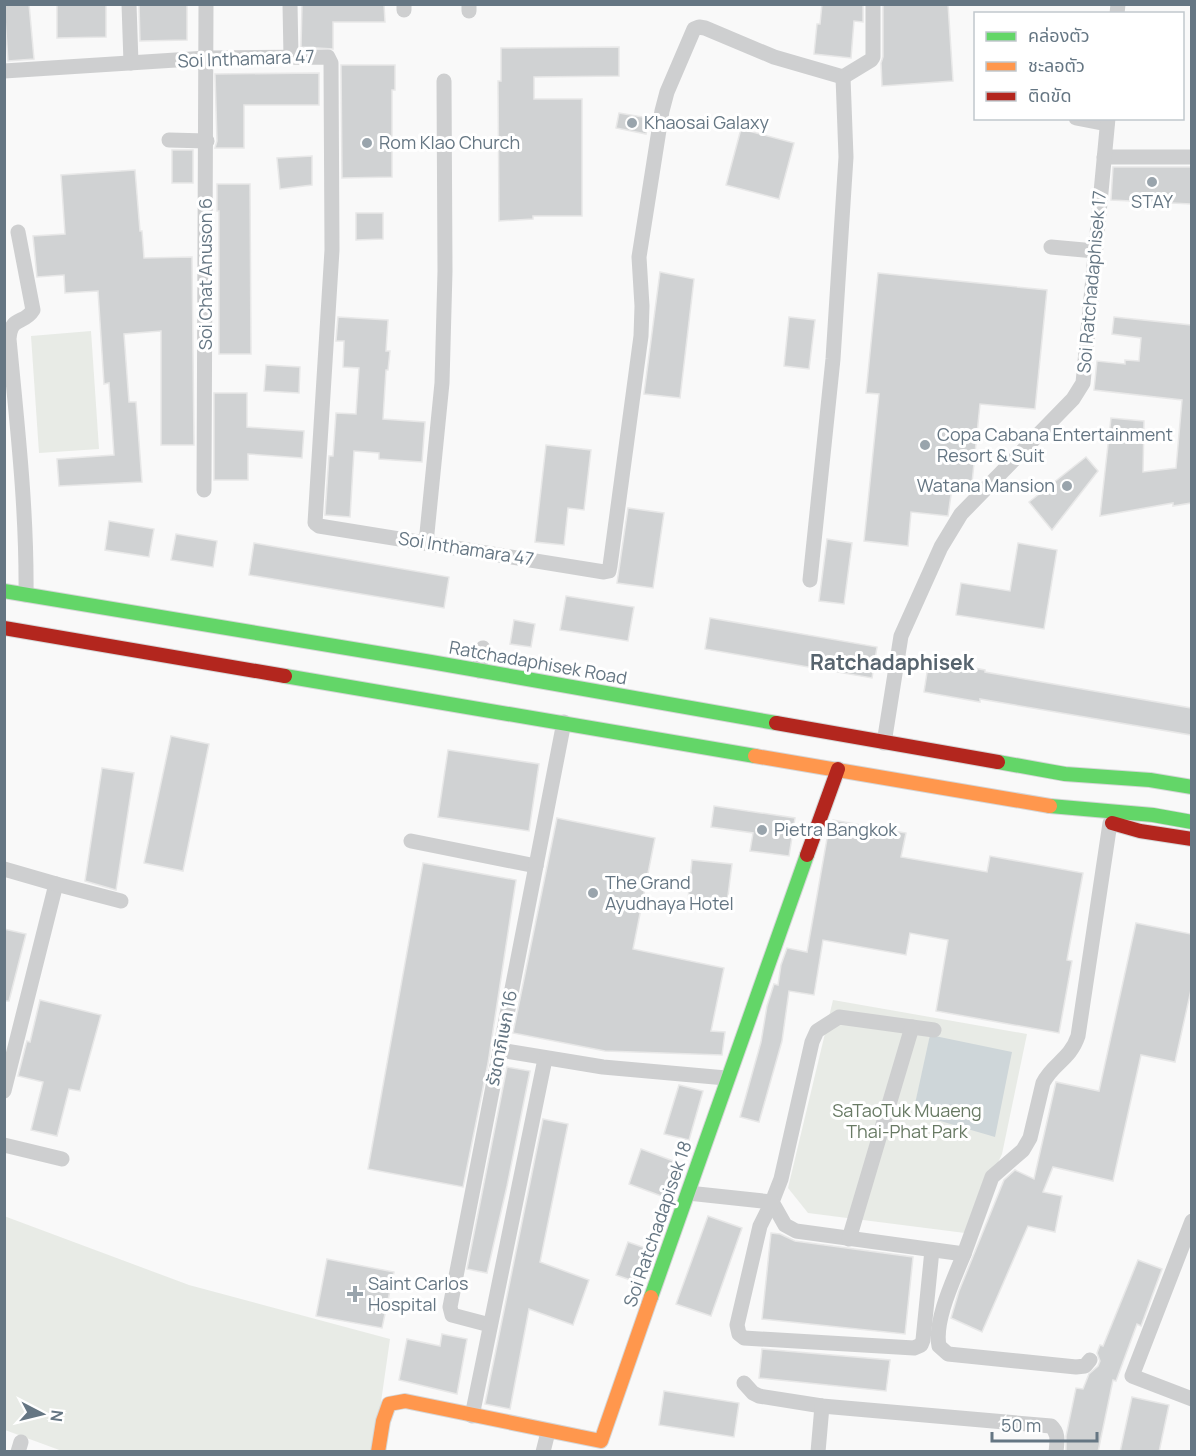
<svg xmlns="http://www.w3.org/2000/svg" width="1196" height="1456" font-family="Manrope,'Noto Sans Thai',sans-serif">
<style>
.green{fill:#e8ebe6}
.water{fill:#ced6d9}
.building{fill:#d0d2d3;stroke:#e8e8e8;stroke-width:1.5}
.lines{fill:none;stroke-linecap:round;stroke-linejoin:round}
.fast-casing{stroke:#d5d6d7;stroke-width:16}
.slow-casing{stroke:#d5d6d7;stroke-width:16}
.jam-casing{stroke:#d5d6d7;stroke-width:16}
.street{stroke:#cecfd0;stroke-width:15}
.fast{stroke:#63d668;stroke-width:14}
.slow{stroke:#ff974d;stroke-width:14}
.jam{stroke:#b3261e;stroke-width:14}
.poi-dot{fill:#99a4ac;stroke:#fff;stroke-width:2}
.labels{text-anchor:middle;stroke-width:6;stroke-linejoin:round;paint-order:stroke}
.street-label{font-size:18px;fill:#657683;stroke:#fff}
.poi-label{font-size:18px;fill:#657683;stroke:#fff;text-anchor:start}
.park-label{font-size:18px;fill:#687a64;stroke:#fff}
.quarter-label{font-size:21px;font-weight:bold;fill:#57646e;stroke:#fff}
</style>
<rect width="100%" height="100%" fill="#f9f9f9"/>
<g class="green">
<path d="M91 331 99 449 39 453 31 336Z"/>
<path d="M833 1000 1027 1034 1002 1154 965 1233 808 1213 788 1188Z"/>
<path d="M4 1216 189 1285 390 1339 374 1451H62L5 1430Z"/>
</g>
<path class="water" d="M930 1035 1012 1052 995 1137 913 1113Z"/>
<g class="building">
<path d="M4 4H29L34 59 8 61Z"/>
<path d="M57 4H106V37L57 38Z"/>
<path d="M139 4H187V40L140 41Z"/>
<path d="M384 4 385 22H333V49L301 47 302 5Z"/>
<path d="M822 4H863V22L854 21 851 58 814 54 817 24H820Z"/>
<path d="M883 4H948L953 81 882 86 881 63 883 57Z"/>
<path d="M619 47V76L534 77V99H582V216H533V219L499 221 498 81H501V48Z"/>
<path d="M341 65H395V90H392V177L342 178Z"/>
<path d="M319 73V105H244V148H215L217 141 215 74Z"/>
<path d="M619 113 649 118 646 134 616 128Z"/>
<path d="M741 129 794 143 779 199 726 185Z"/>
<rect x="172" y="150" width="21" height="33"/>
<path d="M312 156V185L280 189 277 158Z"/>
<path d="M1113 167H1191V204L1111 200Z"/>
<path d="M135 170 140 231H142L144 258 192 257 194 445H161V331L124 334 129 402H136L142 482 59 486 57 459 114 455 109 383 104 384 98 291 65 293 64 275 37 277 33 236 65 234 61 175Z"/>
<path d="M217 184H250L251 354H219V211H217Z"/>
<path d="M356 213H383V239L356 240Z"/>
<path d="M660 272 694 279 680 398 644 394Z"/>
<path d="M878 273 1047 290 1035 409 980 404 972 483 953 481 948 516 911 512 908 546 864 541 879 394 866 393Z"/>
<path d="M338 317 388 320 386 351H390L388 370H386L383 419 425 422 422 462 379 459V453L354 451 350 517 325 515 329 456H333L336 413 356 414 359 368 343 367 344 341H336Z"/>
<path d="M789 317 815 320 809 369 784 366Z"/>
<path d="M1114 317 1191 325V503L1173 506V503L1100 516 1111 418 1144 421 1143 472 1176 468 1182 400 1094 390 1097 361 1125 364V360L1139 361 1141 338 1112 334Z"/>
<path d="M266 365 300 367 299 393 264 391Z"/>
<path d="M214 393H247V427L304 431 302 458 248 454V480H214Z"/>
<path d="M546 445 591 450 584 510 568 508 564 545 535 542Z"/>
<path d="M1086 457 1098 471 1052 530 1029 502Z"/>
<path d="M628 508 664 513 653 588 617 583Z"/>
<path d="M109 521 154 529 149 557 105 550Z"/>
<path d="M176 534 217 541 213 567 171 560Z"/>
<path d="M827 539 852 543 844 604 819 601Z"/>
<path d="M254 543 449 577 444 608 249 575Z"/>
<path d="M1018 543 1057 550 1044 629 956 615 961 583 1010 591Z"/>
<path d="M566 596 634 607 628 641 560 630Z"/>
<path d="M710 618 877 647 872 678 705 649Z"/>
<path d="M514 620 535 624 531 647 510 644Z"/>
<path d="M929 660 985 670V672L1191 708V735L980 699V702L924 692Z"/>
<path d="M171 736 209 744 183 871 144 863Z"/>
<path d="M448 750 539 764 529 831 438 817Z"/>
<path d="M102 768 134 773 116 890 85 881Z"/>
<path d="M714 806 795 818 789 856 750 851 753 833 711 827Z"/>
<path d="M557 818 655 838 633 949 724 968 711 1031 725 1032 722 1055 605 1051 513 1033Z"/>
<path d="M833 820 906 833 901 857 987 872 990 856 1083 873 1067 960 1072 961 1059 1033 936 1011 948 940 910 933 906 955 823 940 814 995 789 991 782 1041 759 1122 740 1117 761 1042 767 1006 774 984 778 985 781 965 787 948 807 952 828 833Z"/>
<path d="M692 860 732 864 727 903 688 899Z"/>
<path d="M423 863 516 880 488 1063 463 1187 368 1169Z"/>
<path d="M1136 923 1191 934V990L1175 1062 1141 1055 1113 1181 1053 1167 1043 1192 1062 1196 1055 1232 1028 1226 982 1332 951 1318 959 1291 1004 1180 1015 1170 1034 1179 1056 1082 1099 1091Z"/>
<path d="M4 929 26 934 9 1001H4Z"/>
<path d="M40 1000 101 1015 80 1091 69 1089 57 1136 31 1130 43 1082 18 1076 27 1041 30 1042Z"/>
<path d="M507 1067 530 1071 507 1186 487 1273 467 1269Z"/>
<path d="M679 1085 703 1091 689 1140 664 1134Z"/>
<path d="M543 1119 568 1124 540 1262 589 1280 573 1325 529 1309 510 1409 485 1404Z"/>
<path d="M641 1149 676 1162 664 1197 629 1184Z"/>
<path d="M708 1216 742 1228 711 1316 676 1304Z"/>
<path d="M771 1233 780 1234 795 1241 913 1257 905 1334 762 1319Z"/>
<path d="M628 1242 651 1250 639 1283 616 1275Z"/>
<path d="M327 1259 394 1272 382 1328 316 1316Z"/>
<path d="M1138 1260 1162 1269 1141 1326 1137 1324 1116 1381 1113 1380 1098 1452H1066V1436L1076 1388 1083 1389 1089 1374 1098 1366 1100 1361 1097 1353 1100 1345 1103 1346Z"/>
<path d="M442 1334 467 1339 457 1394 399 1380 407 1339 440 1346Z"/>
<path d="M762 1349 890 1360 886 1391 759 1378Z"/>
<path d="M664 1391 739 1403 734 1437 659 1425Z"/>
<path d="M1132 1397 1169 1405 1159 1452H1120Z"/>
</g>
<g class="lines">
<defs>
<g id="fast">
<path d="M4 591 431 662 776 723"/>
<path d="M285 676 755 756"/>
<path d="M998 762 1065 774 1150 780 1192 787"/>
<path d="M1050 806 1153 815 1192 822"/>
<path d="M651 1297 807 855"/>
</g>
<g id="slow">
<path d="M755 756 1050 806"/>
<path d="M378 1452 383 1421 389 1404 405 1401 601 1441 651 1297"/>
</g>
<g id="jam">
<path d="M4 628 285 676"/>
<path d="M776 723 998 762"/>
<path d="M1112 823 1140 831 1192 839"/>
<path d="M807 855 838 769"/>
</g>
</defs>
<use href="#fast" class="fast-casing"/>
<use href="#slow" class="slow-casing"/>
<use href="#jam" class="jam-casing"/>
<g class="street">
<path d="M129 4 131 63"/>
<path d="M290 4 291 57"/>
<path d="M404 10V4"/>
<path d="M469 11V4"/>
<path d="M1117 14 1118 4"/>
<path d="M4 71 207 58 328 57 331 63 332 250 315 523 319 526 604 572 609 571 610 566 641 336 642 306 639 257 662 111 667 92 694 29 699 27 705 28 774 57 843 77 871 60 873 57V4"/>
<path d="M1076 118 1107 124"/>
<path d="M169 140 207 141"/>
<path d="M1104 157H1192"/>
<path d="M18 232 33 310C24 325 11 315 9 339 17 424 27 509 26 595"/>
<path d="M1051 247 1095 251"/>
<path d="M204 490 206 4"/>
<path d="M426 543 442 383 445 271 444 81"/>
<path d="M810 580 833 359 846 157 843 77"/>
<path d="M479 671 483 648"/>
<path d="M884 743 901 636 941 547 961 514 1073 399 1083 383 1108 118"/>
<path d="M411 841 536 866"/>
<path d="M4 869 56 884 4 1091"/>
<path d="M56 884 121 901"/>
<path d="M934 1030 839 1017 817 1031 812 1042 781 1179 772 1202 785 1225 796 1231 964 1254 992 1177 1023 1150 1030 1138 1043 1083C1053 1063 1070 1060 1078 1036L1110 823"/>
<path d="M500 1050 603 1067 726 1078"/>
<path d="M4 1145 62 1159"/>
<path d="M688 1193 772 1202 760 1226 737 1325 739 1334 744 1338 914 1348 921 1345 923 1340 932 1250"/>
<path d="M1192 1221 1132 1376 1192 1399"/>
<path d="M849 1239 912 1027"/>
<path d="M964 1254C954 1279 934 1320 939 1346L948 1354 1076 1367 1085 1366 1090 1360"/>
<path d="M490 1325 452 1315 450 1307 564 722"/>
<path d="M744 1383 753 1393 759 1396 822 1406 1051 1426C1059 1433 1057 1442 1056 1452"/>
<path d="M472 1416 545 1059"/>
<path d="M18 1452 21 1442"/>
<path d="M543 1452 548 1432"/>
<path d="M818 1452 822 1406"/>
</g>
<use href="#fast" class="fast"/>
<use href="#slow" class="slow"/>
<use href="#jam" class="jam"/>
</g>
<g class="poi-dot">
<circle cx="632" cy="123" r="6"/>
<circle cx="367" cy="143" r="6"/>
<circle cx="1152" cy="182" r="6"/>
<circle cx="925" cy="445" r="6"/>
<circle cx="1067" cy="486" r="6"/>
<circle cx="762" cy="830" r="6"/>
<circle cx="593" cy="893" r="6"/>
<path d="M352 1285h6v6h6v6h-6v6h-6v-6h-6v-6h6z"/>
</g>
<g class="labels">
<g class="street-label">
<text transform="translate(246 59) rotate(-2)" y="6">Soi Inthamara 47</text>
<text transform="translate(206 274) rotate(-90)" y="6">Soi Chat Anuson 6</text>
<text transform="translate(1092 282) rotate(-85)" y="6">Soi Ratchadaphisek 17</text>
<text transform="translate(466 549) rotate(9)" y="6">Soi Inthamara 47</text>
<text transform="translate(538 663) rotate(10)" y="6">Ratchadaphisek Road</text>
<text transform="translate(502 1038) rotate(-79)" y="6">รัชดาภิเษก 16</text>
<text transform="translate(658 1224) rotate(-71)" y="6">Soi Ratchadapisek 18</text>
</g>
<g class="poi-label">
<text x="644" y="129">Khaosai Galaxy</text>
<text x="379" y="149">Rom Klao Church</text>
<text x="1152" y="208" text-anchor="middle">STAY</text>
<text x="937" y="441">Copa Cabana Entertainment<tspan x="937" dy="21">Resort &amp; Suit</tspan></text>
<text x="1055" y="492" text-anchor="end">Watana Mansion</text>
<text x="774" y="836">Pietra Bangkok</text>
<text x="605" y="889">The Grand<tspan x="605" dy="21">Ayudhaya Hotel</tspan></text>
<text x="368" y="1290">Saint Carlos<tspan x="368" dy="21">Hospital</tspan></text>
</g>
<g class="park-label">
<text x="907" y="1117">SaTaoTuk Muaeng<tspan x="907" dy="21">Thai-Phat Park</tspan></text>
</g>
<g class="quarter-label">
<text x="892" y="670">Ratchadaphisek</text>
</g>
</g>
<rect width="1196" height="1456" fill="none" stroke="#657683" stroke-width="12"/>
<rect x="974" y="12" width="210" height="108" fill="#ffffff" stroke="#c1c8cd" stroke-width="1.5"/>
<rect x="986" y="32" width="30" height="9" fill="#63d668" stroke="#c1c8cd" stroke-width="1.5"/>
<text x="1028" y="42" font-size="18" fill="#657683">คล่องตัว</text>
<rect x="986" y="62" width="30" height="9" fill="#ff974d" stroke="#c1c8cd" stroke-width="1.5"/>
<text x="1028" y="72" font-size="18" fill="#657683">ชะลอตัว</text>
<rect x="986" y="92" width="30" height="9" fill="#b3261e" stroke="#c1c8cd" stroke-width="1.5"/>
<text x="1028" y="102" font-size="18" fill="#657683">ติดขัด</text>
<g transform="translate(42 1414) rotate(97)" stroke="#ffffff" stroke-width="4.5" paint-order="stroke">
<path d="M0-4.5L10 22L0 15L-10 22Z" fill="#657683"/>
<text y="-9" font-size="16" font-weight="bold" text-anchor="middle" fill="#657683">N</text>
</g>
<path d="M992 1432v9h105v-9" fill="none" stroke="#657683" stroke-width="3"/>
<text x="1001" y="1432" font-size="18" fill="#657683" stroke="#ffffff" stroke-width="4.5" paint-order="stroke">50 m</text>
</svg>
